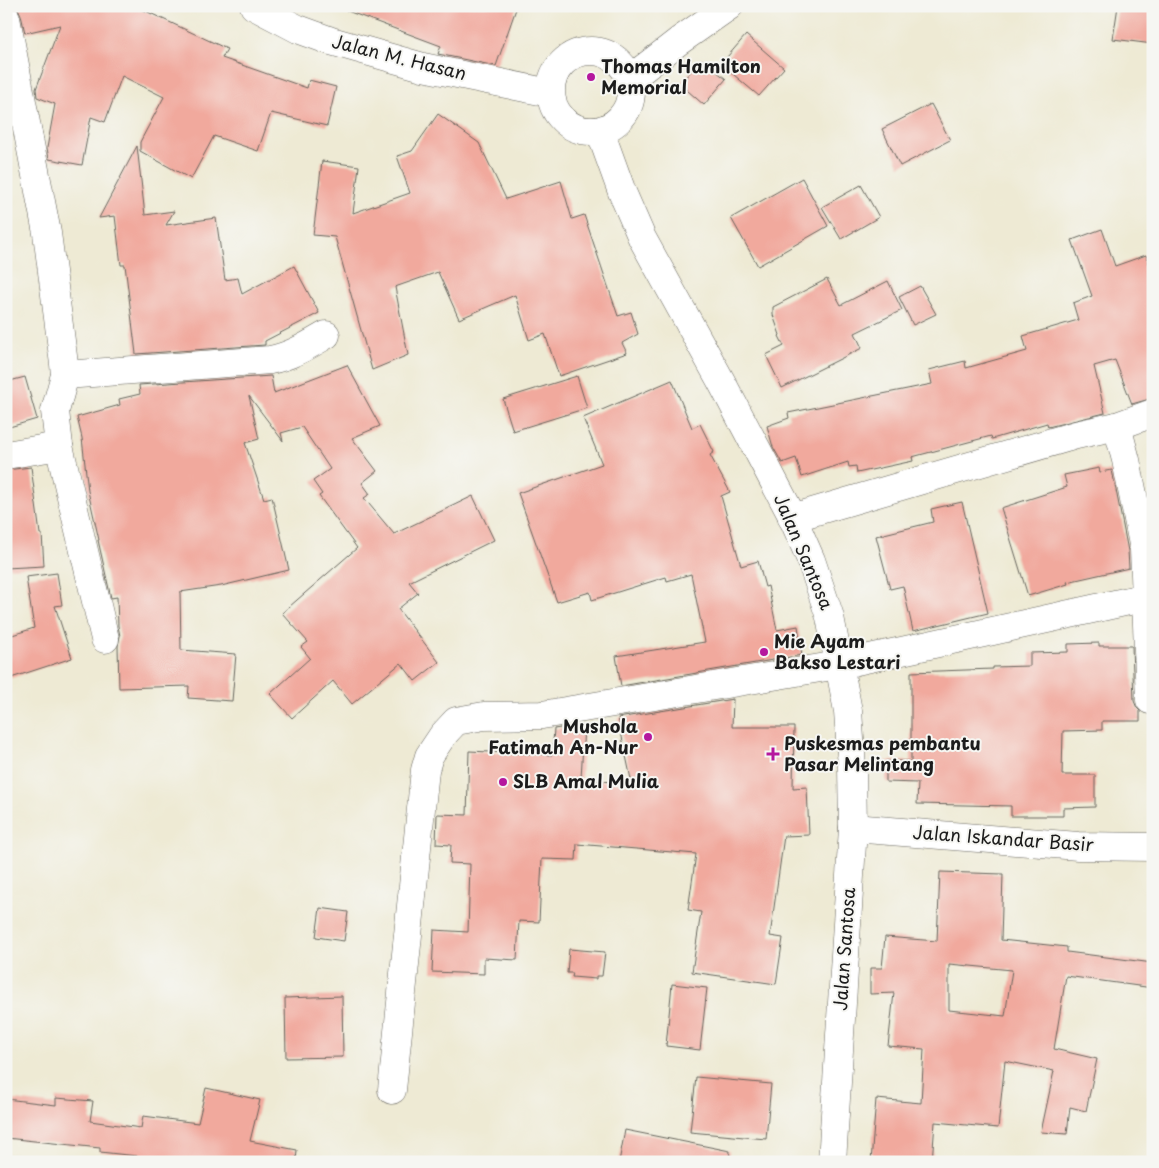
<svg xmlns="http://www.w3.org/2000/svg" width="1159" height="1168" font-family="'Playpen Sans',sans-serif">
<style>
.building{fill:#f1a99d;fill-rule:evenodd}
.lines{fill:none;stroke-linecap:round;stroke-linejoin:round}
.minor-casing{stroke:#66645c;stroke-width:29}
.major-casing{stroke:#66645c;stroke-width:29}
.minor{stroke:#fff;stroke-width:28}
.major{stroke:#fff;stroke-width:28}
.poi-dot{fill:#b5179e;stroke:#f6f6f2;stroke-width:2}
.labels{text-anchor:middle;stroke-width:4;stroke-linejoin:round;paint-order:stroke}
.street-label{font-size:18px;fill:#1c1c1c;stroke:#f6f6f2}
.poi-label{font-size:18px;font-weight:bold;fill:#1c1c1c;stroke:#f6f6f2;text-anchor:start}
</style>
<rect width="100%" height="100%" fill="#f6f6f2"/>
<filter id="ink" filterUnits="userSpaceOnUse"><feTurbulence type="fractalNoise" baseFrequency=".02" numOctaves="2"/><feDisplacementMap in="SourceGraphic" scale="10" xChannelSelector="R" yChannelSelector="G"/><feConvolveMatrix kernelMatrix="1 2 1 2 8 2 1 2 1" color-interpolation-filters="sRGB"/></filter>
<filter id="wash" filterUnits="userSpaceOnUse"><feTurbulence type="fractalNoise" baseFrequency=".0096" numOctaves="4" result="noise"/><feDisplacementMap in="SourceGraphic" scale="20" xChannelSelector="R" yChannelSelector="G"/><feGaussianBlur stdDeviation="1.12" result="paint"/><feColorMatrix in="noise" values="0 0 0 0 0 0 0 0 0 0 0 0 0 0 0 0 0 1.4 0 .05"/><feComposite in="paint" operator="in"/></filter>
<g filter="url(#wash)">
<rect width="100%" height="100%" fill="#eeead4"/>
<g id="blocks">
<g class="building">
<path d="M17 6H135L227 49 222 58 307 88 309 80 336 87 327 126 271 113 258 151 214 136 191 179 140 151V142L164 97 122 76 105 122 91 117 82 165 49 159 47 148 55 104 37 97 36 89 60 25 25 33 21 15Z"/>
<path d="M343 6H517L496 66 438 54 441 46 342 9Z"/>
<path d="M1118 6H1153V44L1113 39Z"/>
<path d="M746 35 784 68 759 96 721 64Z"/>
<path d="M701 59 726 79 704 105 680 84Z"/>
<path d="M931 104 950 140 900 166 882 129Z"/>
<path d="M438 114 479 143 506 199 561 181 572 219 584 215 618 316 631 312 638 334 622 343 627 353 559 376 545 334 529 340 515 295 459 319 438 272 395 287 408 355 372 370 335 237 313 235 322 161 359 166 353 213 410 193 397 156 412 151Z"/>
<path d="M137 146 145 215 174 211 166 225 216 218 225 280 238 278 242 294 294 266 319 313 265 341V345L136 354 125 265H121L115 216 99 218Z"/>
<path d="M802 178 828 226 758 266 731 218Z"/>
<path d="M861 185 879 217 841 239 822 207Z"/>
<path d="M1102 229 1115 266 1146 255 1153 274V398L1132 404 1115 360 1094 366 1105 413 1048 427 1047 423 992 439 991 436 912 457 913 461 857 473 856 466 849 467 848 462 802 477 796 458 782 463 773 447 767 426 789 418 788 413 932 384 929 370 965 361 966 368 1027 351 1023 336 1078 320 1073 303 1092 296 1072 240Z"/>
<path d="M827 279 841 305 888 281 902 310 855 333 862 348 782 388 766 355 784 346 779 336 780 335 773 315V307Z"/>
<path d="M920 286 936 314 913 325 899 297Z"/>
<path d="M347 365 380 426 352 438 377 471 362 483 370 494 364 498 394 534 473 496 494 540 409 582 418 593 398 609 439 662 415 681 401 663 352 704 333 681 292 718 270 694 310 658 301 647 308 642 282 613 357 548 319 496 322 494 313 481 330 469 302 427 281 433 283 441 249 396 259 439 245 443 264 499 272 497 289 570 221 586 180 592 181 650 236 654 232 701 188 698 189 686 119 688 118 646 120 636 118 626 117 597 111 598 98 540H99L88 491 82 438 77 417 120 405 119 399 140 394 139 385 271 376 274 393Z"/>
<path d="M577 376 587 408 513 431 503 399Z"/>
<path d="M25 377 37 419 6 428V382Z"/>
<path d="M672 380 692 428 700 424 714 452 710 455 730 492 721 496 741 566 758 561 765 587 768 586 777 630 798 626 802 655 621 686 616 656 705 642 691 574 667 581 666 577 592 600 590 592 557 602 518 493 602 464 583 418Z"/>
<path d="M31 467 40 534H42L44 566 6 568V470Z"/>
<path d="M1099 468 1100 472 1112 470 1128 551 1129 568 1067 582 1068 584 1028 596 1001 508 1067 487 1064 475Z"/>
<path d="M962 502 988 613 913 631 903 586 890 589 876 536 933 522 931 509Z"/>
<path d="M57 573 62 605 55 606 72 658 11 678 6 663V637L34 628 26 577Z"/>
<path d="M1099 643V646H1132L1134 701 1137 708 1140 711V721H1102V730L1063 731 1062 775H1095V807L1063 808V816H1011V806L917 804 918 783 886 782V761H911V672L993 669V667L1030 666V653L1068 652V644Z"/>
<path d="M733 699 732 727H794L793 788 807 787 809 835 784 836 770 936 783 938 776 984 692 972 701 912 688 910 696 854 577 844 576 860 542 859 539 922 519 921 517 960 484 958V974L432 972 434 930 468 932 470 864 450 863 451 845 436 844 437 814 467 815 469 751 552 755 554 729 573 726H584L581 779 632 784 618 718Z"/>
<path d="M940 872 1003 874 1001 940 1067 947V952L1153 963V988L1066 976 1054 1049 1097 1059 1086 1111 1070 1107 1067 1134 1041 1132 1054 1071 1005 1061 998 1128 935 1122 932 1162H871L876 1099 921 1103 924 1049 888 1046 894 993 870 994V968H882L885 937 937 941ZM949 964 1012 970 1005 1016 949 1010Z"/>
<path d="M320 908 348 912 344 941 316 937Z"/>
<path d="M569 949 605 952 602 976H596V979L572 977 573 973H567Z"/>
<path d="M672 984 707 988 700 1050 666 1046Z"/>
<path d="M342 996 343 1057 286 1058 285 998Z"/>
<path d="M696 1077 771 1084 766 1139 690 1132Z"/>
<path d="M206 1088 260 1100 250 1141 297 1150 296 1162H157L137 1159V1156L100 1152V1148L6 1138V1099L56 1105V1098L93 1101 90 1121 141 1128 143 1116 198 1123Z"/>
<path d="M625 1130 730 1151 729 1162H619Z"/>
</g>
</g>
</g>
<g filter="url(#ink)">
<use href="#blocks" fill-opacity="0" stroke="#66645c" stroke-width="1"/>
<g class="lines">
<defs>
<g id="minor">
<path d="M6 18 47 233 64 364 65 375 55 411 59 446 6 455"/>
<path d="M600 131 622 192 642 238 721 381 790 512 811 560 830 617 848 711 852 767 853 828 832 1162"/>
<path d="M65 375 270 360C291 356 307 346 326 335"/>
<path d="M1117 426 1153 413"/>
<path d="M59 446 105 639"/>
<path d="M792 518 1076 435 1117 426 1126 460 1144 549 1150 700"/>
<path d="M853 828 1078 846 1153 847"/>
<path d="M392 1090 425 770 429 756 443 735 456 721 484 716 542 715 838 665 1147 597"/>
</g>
<g id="major">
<path d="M254 6 298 29 331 41 423 67 550 93"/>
<circle cx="591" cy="91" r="40"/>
<path d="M630 79 679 41 729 6"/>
</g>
</defs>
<use href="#minor" class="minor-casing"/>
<use href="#major" class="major-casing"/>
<use href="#minor" class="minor"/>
<use href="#major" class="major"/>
</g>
</g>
<g class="poi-dot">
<circle cx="591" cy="77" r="5"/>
<circle cx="764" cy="652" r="5"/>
<circle cx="648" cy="737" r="5"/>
<path d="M770.5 746.5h5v5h5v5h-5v5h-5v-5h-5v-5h5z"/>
<circle cx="503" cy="782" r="5"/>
</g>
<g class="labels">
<g class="street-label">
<text transform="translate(399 58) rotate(14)" y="6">Jalan M. Hasan</text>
<text transform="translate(803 552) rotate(67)" y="6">Jalan Santosa</text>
<text transform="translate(1003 839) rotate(4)" y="6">Jalan Iskandar Basir</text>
<text transform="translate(845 949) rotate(-86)" y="6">Jalan Santosa</text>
</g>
<g class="poi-label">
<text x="601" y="73">Thomas Hamilton<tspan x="601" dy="21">Memorial</tspan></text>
<text x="774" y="648">Mie Ayam<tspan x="774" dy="21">Bakso Lestari</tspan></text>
<text x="638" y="733" text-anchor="end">Mushola<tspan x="638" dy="21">Fatimah An-Nur</tspan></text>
<text x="784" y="750">Puskesmas pembantu<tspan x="784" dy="21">Pasar Melintang</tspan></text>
<text x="513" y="788">SLB Amal Mulia</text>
</g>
</g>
<rect width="1159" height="1168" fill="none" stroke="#f6f6f2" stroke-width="25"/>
</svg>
